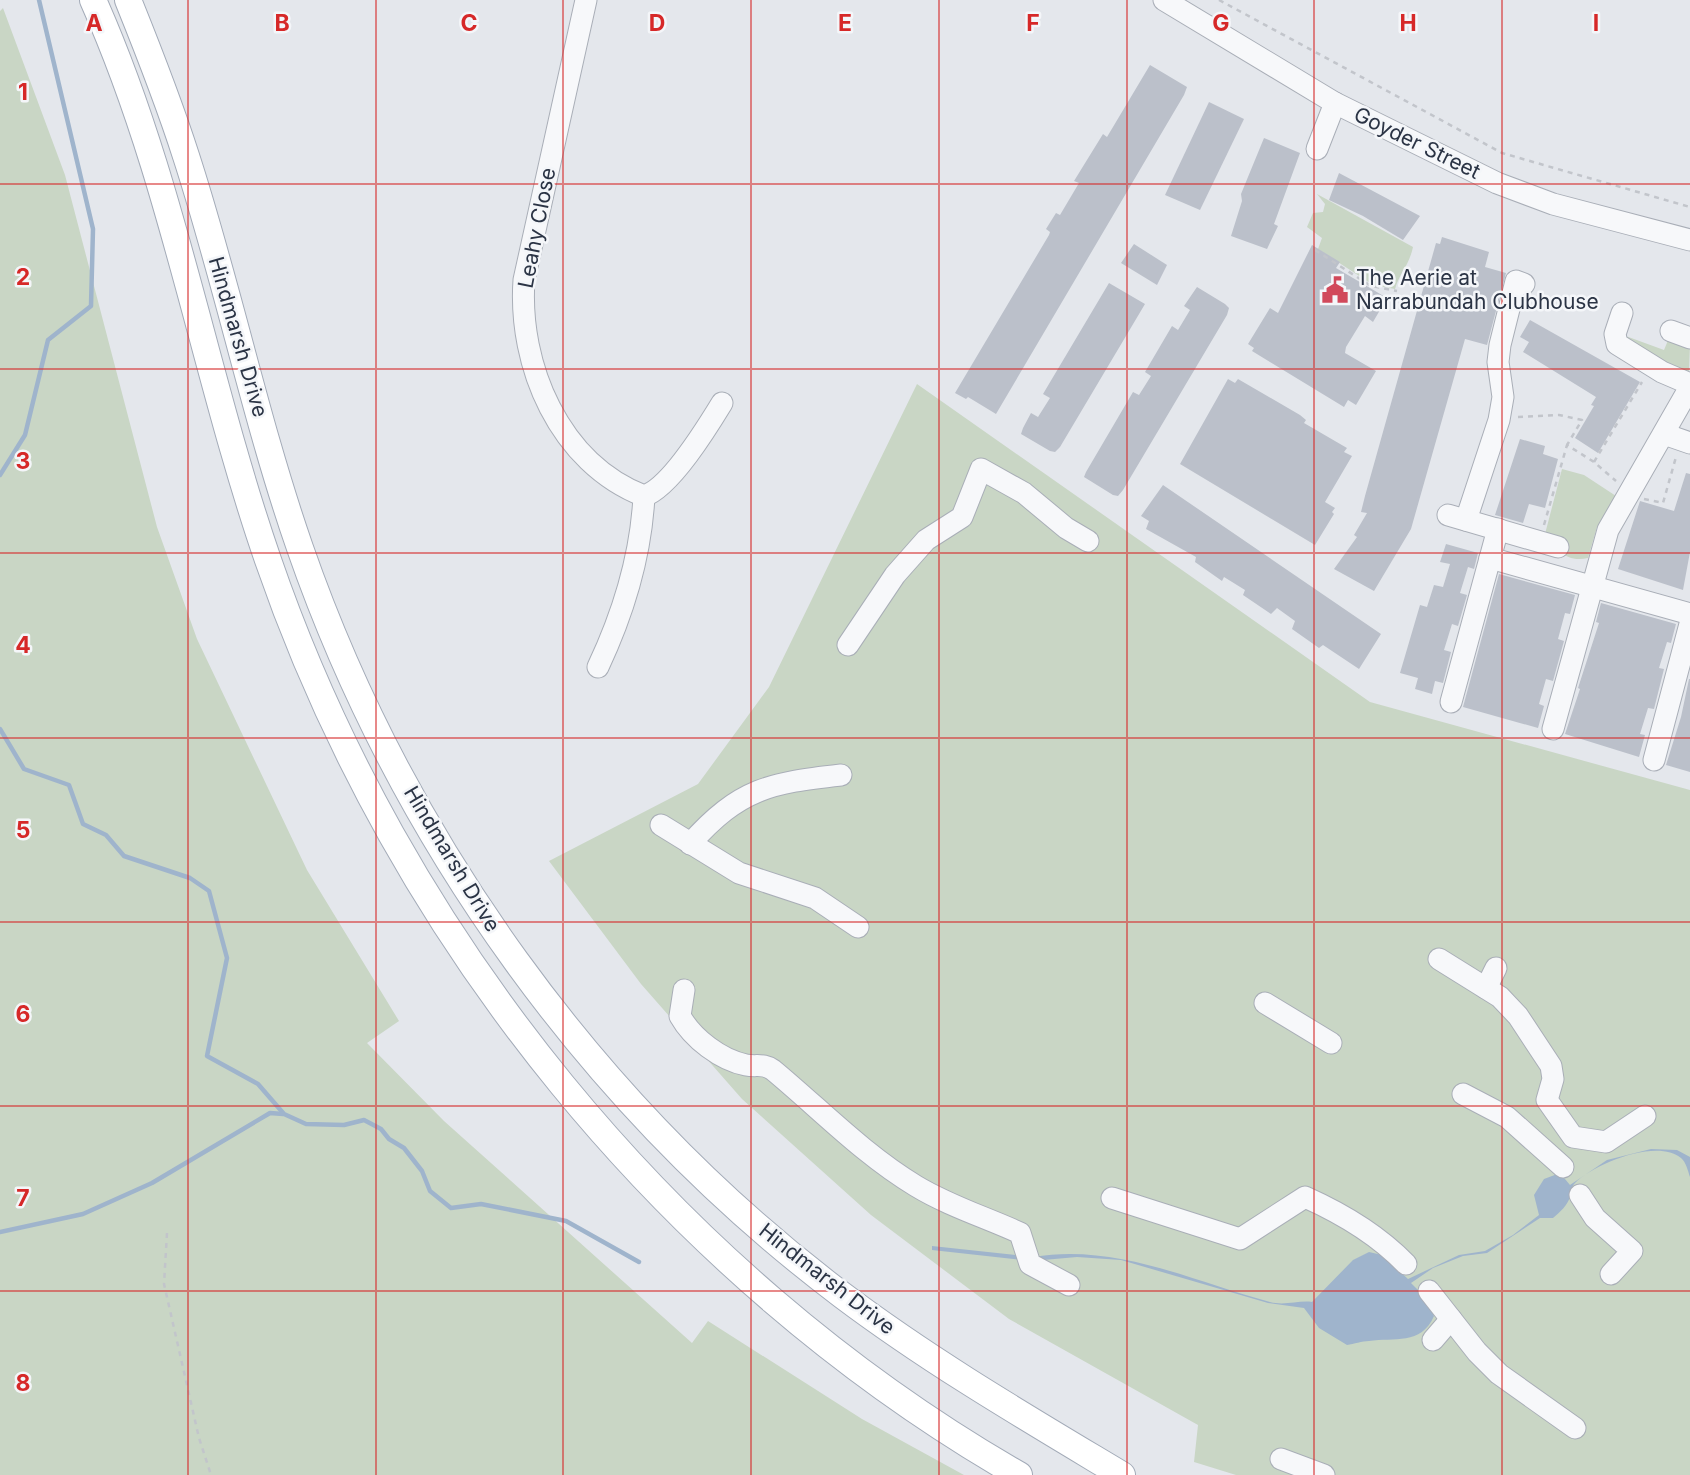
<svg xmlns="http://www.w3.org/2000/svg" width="1690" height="1475" font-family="Inter,sans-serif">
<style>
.green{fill:#c9d6c5}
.water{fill:#9fb4cc}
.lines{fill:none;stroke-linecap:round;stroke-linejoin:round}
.stream{stroke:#9fb4cc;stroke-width:4.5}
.building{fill:#bbc0ca}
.minor-casing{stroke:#a9aeb7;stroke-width:23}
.major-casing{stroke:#a3abb8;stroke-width:28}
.path{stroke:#c2c5cb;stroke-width:2.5;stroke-dasharray:5 5;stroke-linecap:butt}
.minor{stroke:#f7f8fa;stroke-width:21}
.major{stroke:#fff;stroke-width:26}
.grid{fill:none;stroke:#d62828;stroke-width:2;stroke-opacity:0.55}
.labels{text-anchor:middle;stroke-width:5;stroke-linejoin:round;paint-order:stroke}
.street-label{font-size:21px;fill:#2b3445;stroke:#f4f6f9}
.poi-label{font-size:21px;fill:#2b3445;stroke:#f4f6f9;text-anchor:start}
.grid-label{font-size:23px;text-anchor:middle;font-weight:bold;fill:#d62828;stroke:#f4f6f9;stroke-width:5;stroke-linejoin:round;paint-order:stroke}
</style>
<rect width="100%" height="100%" fill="#e4e7ec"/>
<g class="green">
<path d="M3 8 65 175 157 527 197 639 307 870 399 1021 367 1043 444 1121 692 1343 708 1321 862 1419 964 1475H0V11Z"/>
<path d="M1317 194 1413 247C1409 266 1400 272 1395 289L1373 285 1318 249 1322 238 1307 227 1313 213 1323 212 1325 204Z"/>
<path d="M1623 335 1664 350 1669 338 1690 345 1689 372 1686 374 1625 345Z"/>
<path d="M917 384 1370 702 1690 790V1475H1236L1194 1462 1198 1425 1009 1319 871 1215 742 1099 641 984 549 861 698 784 769 687Z"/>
<path d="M1562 469 1584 475 1616 496 1597 527 1588 558C1567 563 1556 550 1545 534Z"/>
</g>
<path class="water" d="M1651 1149 1677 1150 1690 1157V1177C1688 1171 1686 1162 1681 1158 1657 1138 1594 1164 1575 1183 1570 1188 1573 1191 1570 1197 1567 1206 1560 1212 1553 1218H1540L1487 1253 1463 1256 1433 1268 1411 1283 1423 1295 1434 1316C1421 1346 1394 1337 1369 1341 1362 1341 1354 1344 1347 1345L1319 1328 1304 1308 1268 1303 1121 1260 1077 1257 1032 1261 932 1250V1246L1033 1257C1116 1243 1192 1281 1270 1302 1285 1306 1299 1300 1312 1302L1353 1260 1369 1252 1382 1255 1408 1279 1459 1255 1485 1251 1513 1235 1539 1215 1534 1195 1544 1179 1560 1173 1570 1185 1607 1160Z"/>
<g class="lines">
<g class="stream">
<path d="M0 475 25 435 48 340 91 306 93 229 39 0"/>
<path d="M0 729 24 769 69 785 83 824 106 835 124 856 190 878 209 891 227 958 207 1056 258 1084 284 1114 306 1124 344 1125 364 1120 381 1129 389 1139 404 1148 422 1171 430 1191 451 1208 481 1204 566 1221 639 1262"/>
<path d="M0 1232 83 1214 152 1183 270 1113 283 1114"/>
</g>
</g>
<g class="building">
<path d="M1150 65 1187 87 1184 95 996 414 968 397 966 399 955 393 1049 235 1050 232 1046 229 1056 213 1060 215 1079 183 1074 181 1103 134 1107 137Z"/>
<path d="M1209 102 1244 119 1200 210 1165 195Z"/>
<path d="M1264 138 1300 153 1274 224 1278 226 1267 249 1231 236 1242 201 1241 194Z"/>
<path d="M1339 173 1420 216 1403 240 1363 216 1329 200Z"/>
<path d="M1442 237 1489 252 1485 267 1506 273 1487 345 1465 339 1411 529 1374 591 1334 569 1357 537 1354 535 1367 513 1361 512 1365 496 1436 243 1440 244Z"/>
<path d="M1134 244 1167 265 1157 285 1121 263Z"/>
<path d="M1312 245 1340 262 1336 268 1387 298 1373 322 1365 316 1346 347 1345 353 1376 371 1356 405 1348 400 1344 407 1252 351 1254 348 1248 344 1270 308 1278 313Z"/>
<path d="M1109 283 1145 304 1060 447 1055 452 1050 451 1021 434 1023 428 1031 413 1038 417 1050 398 1043 394Z"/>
<path d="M1197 287 1225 304 1229 308 1227 315 1123 490 1118 496 1113 495 1084 477 1086 472 1133 392 1139 395 1151 376 1145 372 1172 326 1178 330 1190 310 1184 306Z"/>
<path d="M1530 320 1640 382 1598 453 1575 438 1594 406 1591 405 1596 397 1523 352 1529 342 1520 337Z"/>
<path d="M1228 379 1235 383 1238 379 1300 415 1306 420 1304 423 1347 448 1344 452 1352 456 1325 502 1335 508 1332 512 1334 514 1315 545 1180 464Z"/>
<path d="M1520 439 1545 446 1543 454 1558 459 1545 508 1529 504 1523 523 1495 515Z"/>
<path d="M1686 473 1690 474V552L1683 590 1618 569 1640 501 1674 511Z"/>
<path d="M1163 485 1381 634 1359 669 1323 645 1319 648 1292 629 1295 621 1277 608 1271 614 1243 595 1245 590 1224 577 1222 581 1195 562 1196 557 1146 529 1149 521 1141 516Z"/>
<path d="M1446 544 1478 553 1474 569 1468 567 1460 593 1467 595 1458 626 1452 624 1444 650 1451 652 1443 683 1435 681 1432 694 1415 689 1418 678 1400 673 1420 605 1427 607 1434 585 1443 587 1450 564 1440 562Z"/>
<path d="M1499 574 1575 595 1570 614 1565 613 1558 639 1564 641 1553 681 1546 679 1539 704 1544 706 1538 728 1463 707Z"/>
<path d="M1601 603 1676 624 1671 643 1667 642 1659 668 1664 669 1654 709 1648 708 1640 734 1645 735 1639 757 1565 734 1580 689 1578 688 1599 623 1596 622Z"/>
<path d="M1689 679H1690V772L1666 765 1681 717Z"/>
</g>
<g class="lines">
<defs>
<g id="minor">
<path d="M586 0 524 280C518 365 559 463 644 496 670 488 708 426 722 403"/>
<path d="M1164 0 1335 103 1497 183 1553 204 1690 240"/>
<path d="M1317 149 1335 103"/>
<path d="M1622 313 1615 334 1617 344 1662 372 1690 384"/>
<path d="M1671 331 1690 338"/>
<path d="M1664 434 1690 443"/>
<path d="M1448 515 1558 547"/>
<path d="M1466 520 1499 420 1503 397 1498 362 1500 345 1516 281 1524 284"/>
<path d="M1490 558 1690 614"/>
<path d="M848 645 895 575 926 540 962 517 981 469 1024 493 1066 528 1088 541"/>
<path d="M598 667C623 614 641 555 644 496"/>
<path d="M1451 702 1498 529"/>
<path d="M1553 729 1608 530 1690 387"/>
<path d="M1654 760 1690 624"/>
<path d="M661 825 739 873 815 898 858 927"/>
<path d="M690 844C740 788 770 783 841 775"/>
<path d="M1439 959 1500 997 1518 1016 1551 1066 1553 1079 1547 1100 1573 1137 1606 1142 1645 1116"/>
<path d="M1486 988 1496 968"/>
<path d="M684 990 680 1016C693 1039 721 1060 746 1065 757 1067 763 1063 773 1070 820 1109 863 1154 916 1186 949 1206 985 1217 1020 1233L1030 1264 1069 1285"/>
<path d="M1265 1003 1331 1043"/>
<path d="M1463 1094 1507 1117 1563 1167"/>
<path d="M1580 1195 1595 1218 1632 1251 1611 1274"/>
<path d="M1112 1198 1240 1239 1305 1197C1343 1214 1377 1234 1406 1264"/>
<path d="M1429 1291 1477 1352 1499 1374 1575 1428"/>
<path d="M1433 1340 1451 1319"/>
<path d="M1281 1459 1324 1475"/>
</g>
<g id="major">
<path d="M93 0C173 179 204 375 268 560 398 938 671 1275 1019 1475"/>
<path d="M128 0C149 52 169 103 186 156 228 285 255 419 300 548 402 841 594 1108 842 1295 931 1362 1027 1418 1122 1475"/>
</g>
</defs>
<use href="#minor" class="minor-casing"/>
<use href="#major" class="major-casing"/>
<g class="path">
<path d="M1219 0 1502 153 1690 207"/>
<path d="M1315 250 1371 286 1397 291"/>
<path d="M1518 417 1559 415 1582 420 1567 445"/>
<path d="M1594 462 1642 382"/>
<path d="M1644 499 1663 503 1676 457"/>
<path d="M1544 525 1567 445 1594 462 1616 481"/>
<path d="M167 1233 164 1284 199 1438 211 1475"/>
</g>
<use href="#minor" class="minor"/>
<use href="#major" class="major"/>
</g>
<path class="grid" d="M188 0V1475M376 0V1475M563 0V1475M751 0V1475M939 0V1475M1127 0V1475M1314 0V1475M1502 0V1475M0 184H1690M0 369H1690M0 553H1690M0 738H1690M0 922H1690M0 1106H1690M0 1291H1690"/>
<defs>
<symbol id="civic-bare" viewBox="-9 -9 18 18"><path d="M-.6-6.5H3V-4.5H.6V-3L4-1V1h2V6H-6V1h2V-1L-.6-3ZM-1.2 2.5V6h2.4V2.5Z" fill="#d1495b" stroke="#f4f6f9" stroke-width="2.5" paint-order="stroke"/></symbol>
</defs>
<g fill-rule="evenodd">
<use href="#civic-bare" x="1316" y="271" width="38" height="38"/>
</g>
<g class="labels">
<g class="street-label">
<text transform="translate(1417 143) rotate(26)" y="7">Goyder Street</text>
<text transform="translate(537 228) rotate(-79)" y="7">Leahy Close</text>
<text transform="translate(238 337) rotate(74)" y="7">Hindmarsh Drive</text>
<text transform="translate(452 859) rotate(59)" y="7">Hindmarsh Drive</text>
<text transform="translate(827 1279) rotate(38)" y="7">Hindmarsh Drive</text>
</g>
<g class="poi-label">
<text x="1356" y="285">The Aerie at<tspan x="1356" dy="24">Narrabundah Clubhouse</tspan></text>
</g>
</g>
<g class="grid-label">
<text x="94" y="31">A</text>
<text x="282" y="31">B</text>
<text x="469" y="31">C</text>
<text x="657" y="31">D</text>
<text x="845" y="31">E</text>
<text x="1033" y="31">F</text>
<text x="1221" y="31">G</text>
<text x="1408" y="31">H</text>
<text x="1596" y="31">I</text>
<text x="23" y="100">1</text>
<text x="23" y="285">2</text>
<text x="23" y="469">3</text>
<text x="23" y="653">4</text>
<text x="23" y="838">5</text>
<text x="23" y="1022">6</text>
<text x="23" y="1206">7</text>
<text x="23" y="1391">8</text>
</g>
</svg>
